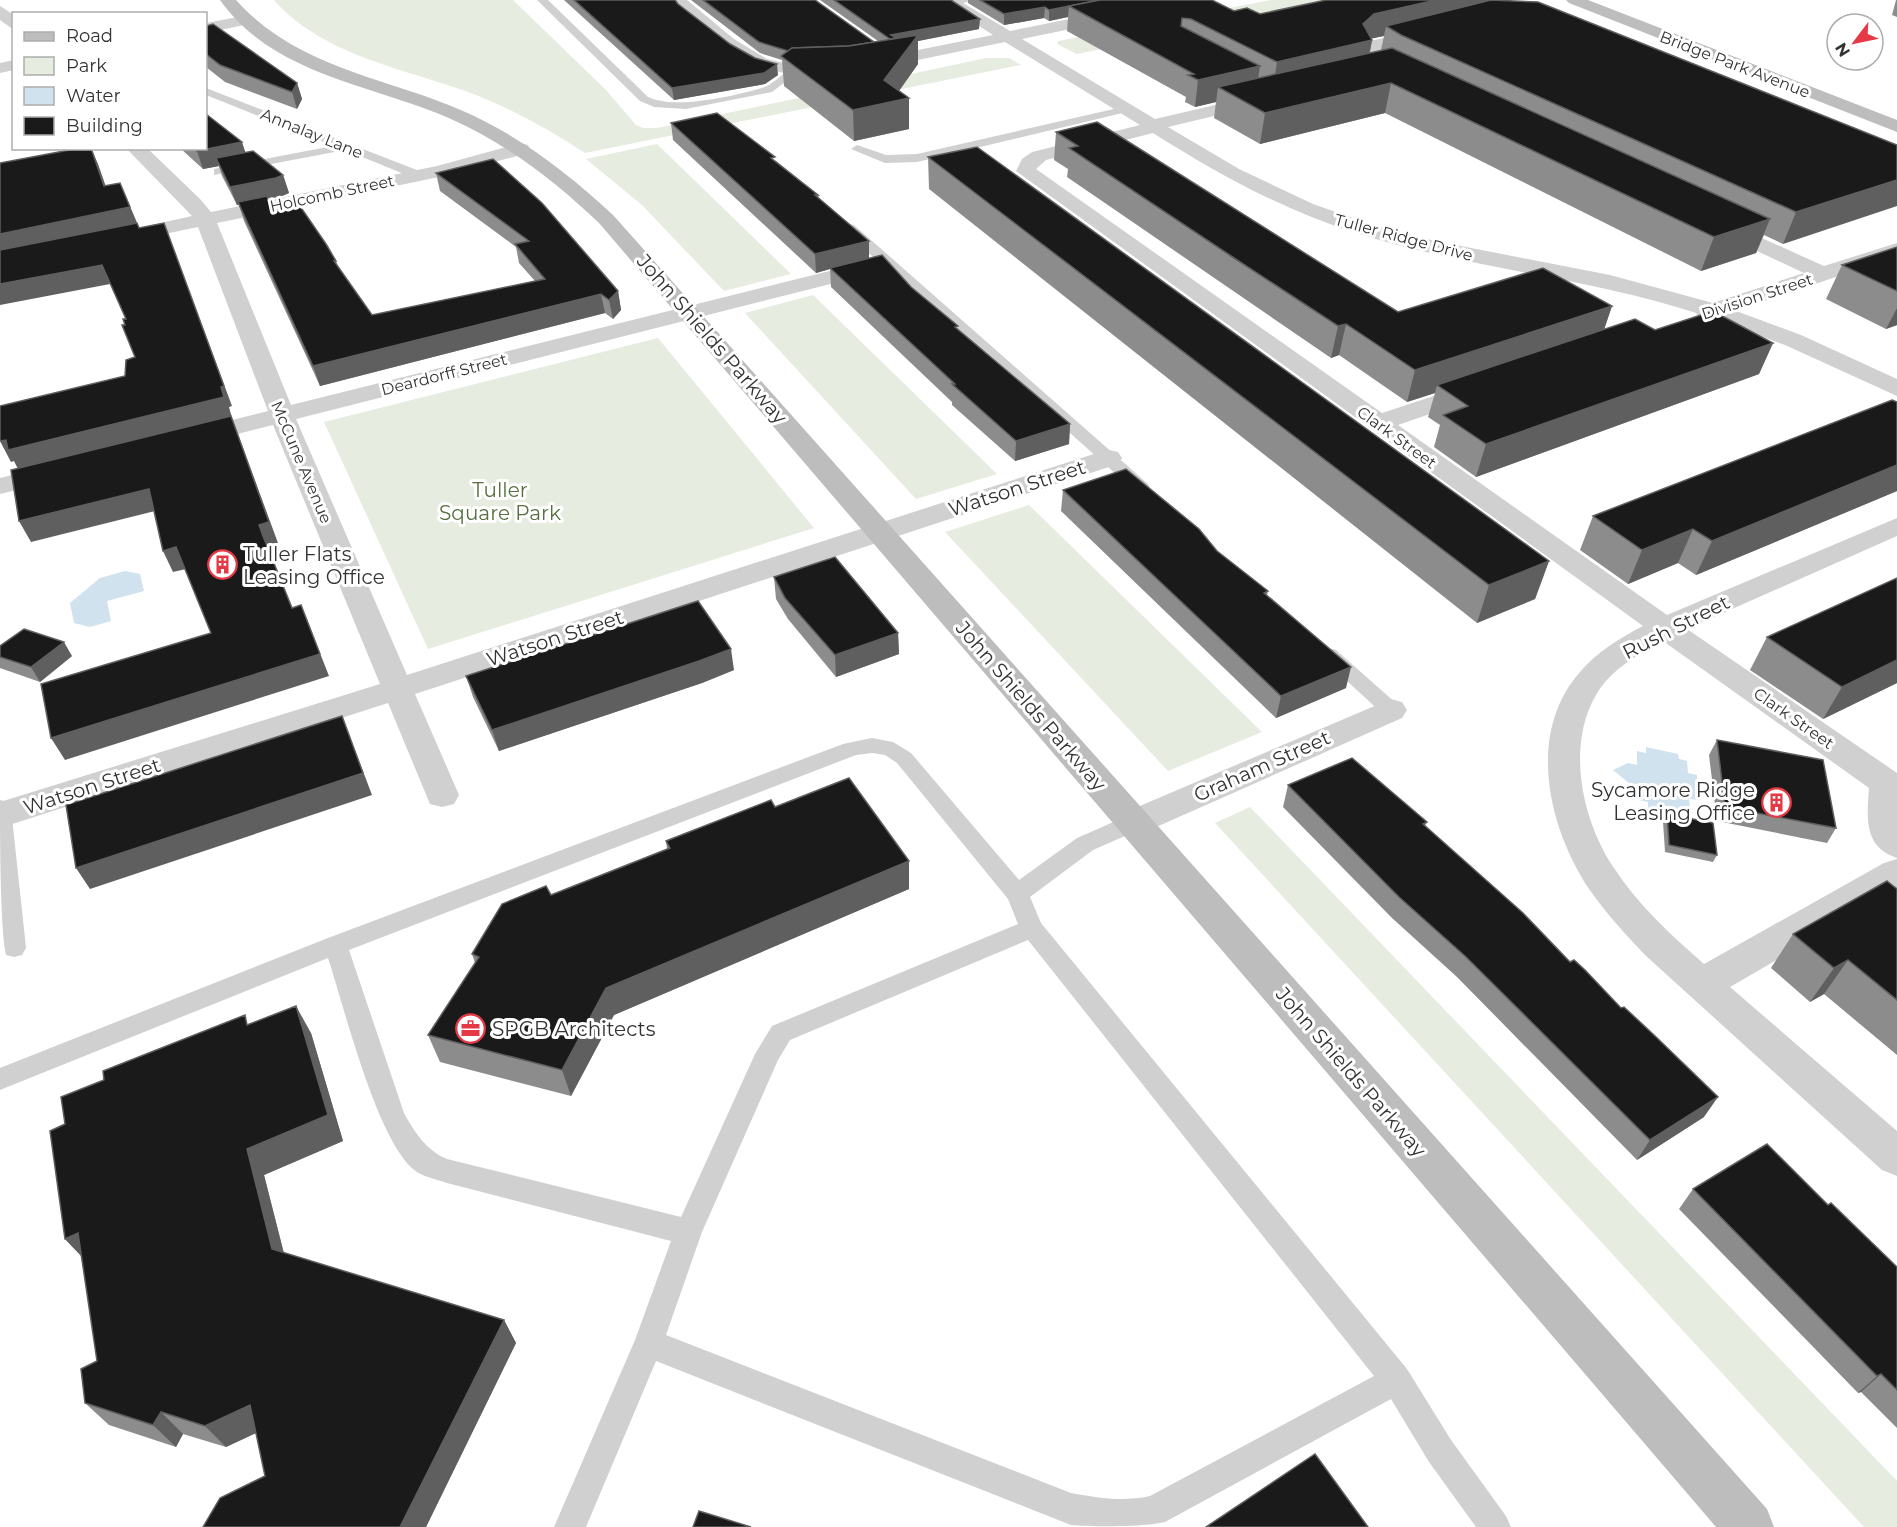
<svg xmlns="http://www.w3.org/2000/svg" width="1897" height="1527" font-family="Montserrat,sans-serif">
<style>
.green{fill:#e6ecdf}
.water{fill:#cfe2ee}
.lines{fill:none;stroke-linecap:round;stroke-linejoin:round}
.lane{fill:#d0d0d0;fill-rule:evenodd}
.street{fill:#d0d0d0;fill-rule:evenodd}
.secondary{fill:#bdbdbd;fill-rule:evenodd}
.wall{fill:#8c8c8c;fill-rule:evenodd}
.shaded-wall{fill:#5f5f5f}
.building{fill:#1a1a1a;stroke:#5f5f5f;stroke-width:1.5}
.labels{text-anchor:middle;stroke-width:6;stroke-linejoin:round;paint-order:stroke}
.far-street-label{font-size:16px;fill:#333;stroke:#fff}
.street-label{font-size:20px;fill:#333;stroke:#fff}
.park-label{font-size:20px;fill:#56703f;stroke:#fff}
.poi-label{font-size:20px;fill:#333;stroke:#fff;text-anchor:start}
</style>
<rect width="100%" height="100%" fill="#fff"/>
<g class="green">
<path d="M274 0H513L605 89 636 125 643 128H657L986 58H1009L1021 65 585 153C550 130 514 110 476 95 408 69 324 57 274 0Z"/>
<path d="M1271 0H1344L1077 54 1057 44 1058 41Z"/>
<path d="M657 144 791 274 724 291 642 205 586 159Z"/>
<path d="M813 295 997 474 916 499 745 313Z"/>
<path d="M658 338 814 528 428 649 324 422Z"/>
<path d="M1029 505 1262 732 1168 771 945 532Z"/>
<path d="M1250 807 1897 1481V1527H1864L1215 823Z"/>
</g>
<g class="water">
<path d="M125 571 140 574 144 591 107 601 111 621 90 627 74 623 70 603 100 578Z"/>
<path d="M1646 747 1678 754 1679 759 1687 761 1688 773 1697 775 1699 800 1689 799 1690 811 1681 809 1682 815 1648 808V802L1639 800 1638 785 1629 783 1613 770 1628 763 1637 765V751L1646 753Z"/>
</g>
<g class="lines">
<g class="lane">
<path d="M537 0H548L648 97C675 110 734 96 762 88 772 85 781 75 789 70L798 72 772 92 686 109 654 107 640 101Z"/>
<path d="M974 0 953 6 948 3 953 0Z"/>
<path d="M206 88 422 172 424 175 422 178H414L345 150 214 175V169L218 168 333 146 206 95Z"/>
<path d="M1127 106 1131 107V111L917 162 885 163 851 149 857 145 886 155 917 154Z"/>
<path d="M849 224 854 225 1148 484 1150 488 1148 492H1136L844 231 842 228Z"/>
<path d="M1329 648 1336 650 1398 705 1401 710 1398 715H1384L1322 658 1319 654 1322 650Z"/>
<path d="M872 738 893 742 911 753 1019 880 1077 838 1125 817 1133 815 1141 817 1144 823 1141 829 1093 850 1030 897 1041 923 1407 1369 1451 1440 1506 1516 1511 1527H1476L1429 1462 1391 1399 1165 1522C1143 1527 1096 1527 1071 1525L656 1361 586 1527H554L635 1340 671 1241 447 1183C438 1180 425 1177 417 1172 378 1146 344 1006 328 958L0 1090V1068L328 938 843 744ZM872 753 885 755 897 763 1008 899 1018 924 772 1026 755 1054 681 1217 447 1159C427 1151 414 1132 404 1113L349 950 856 755ZM1028 940 1374 1376 1150 1496C1122 1502 1099 1498 1071 1493L666 1335 702 1232 778 1060 790 1040Z"/>
<path d="M0 800 8 802 11 808 26 948 22 955 14 957 6 955C0 932 0 831 0 800Z"/>
</g>
<g class="street">
<path d="M669 0H687L734 39 767 59 801 67H826L835 72 826 77H801L755 66 722 46Z"/>
<path d="M939 0H958L1010 31 1164 0H1195L1187 5 1022 39 1155 119 1258 95 1264 96 1267 100 1264 104 1168 127 1239 169 1313 204 1373 225 1435 241 1610 275 1713 303 1804 273 1712 230 1709 226 1712 222H1726L1824 266 1897 243V256L1736 311 1801 335 1897 379V396L1785 345 1713 318H1699L1696 313C1585 277 1467 268 1356 233 1283 210 1218 174 1153 133L1046 160 1036 169 1382 413 1464 386 1473 384 1482 386 1485 391 1482 396 1398 425 1667 615 1897 518V536L1687 629 1897 773V858C1863 847 1867 817 1869 788L1663 641C1639 654 1610 670 1596 695 1566 746 1582 821 1614 868 1638 905 1671 935 1704 964L1884 863 1897 859V890L1730 987 1897 1131V1176L1882 1170 1645 955C1625 934 1606 913 1589 889 1548 827 1526 733 1580 672 1597 652 1620 638 1643 626L1016 171 1022 159 1032 152 1140 125 1005 42 874 69 868 68 865 64 868 60 993 35Z"/>
<path d="M0 6 14 15V30L0 20Z"/>
<path d="M243 16 249 18 251 21 249 24 206 33V23Z"/>
<path d="M1427 28 1435 33 1433 36 1377 51C1384 63 1397 63 1405 73L1402 77C1384 81 1368 64 1360 50L1370 41Z"/>
<path d="M14 60V70L0 73V63Z"/>
<path d="M521 143 528 145 530 149 528 153 439 177 217 223 291 405 874 260 882 261 885 266 882 271 296 419 407 675 1100 452 1109 450 1118 452 1122 458 1118 464 415 694 459 795 454 804 442 807 430 804 388 703 0 828V802L380 684 273 425 194 445 185 442 181 437 185 432 268 411 198 227 122 243 115 241 112 237 115 233 192 216 126 148H147L200 199 211 212 437 166Z"/>
<path d="M56 464 65 466 69 472 65 478 0 494V478Z"/>
<path d="M1391 699 1402 702 1407 710 1402 718 1145 832 1133 836 1121 832 1116 823 1121 814Z"/>
</g>
<g class="secondary">
<path d="M220 0H236C298 69 383 76 463 111 520 136 568 173 613 215L1767 1509 1774 1527H1716L599 223C555 181 507 144 451 119 372 84 274 76 220 0Z"/>
<path d="M1566 0H1588L1897 120V132L1569 3Z"/>
</g>
</g>
<g class="wall">
<path d="M564 0H675L678 4 730 44 778 75 765 84 674 100Z"/>
<path d="M691 0H815L874 42 878 41 820 0H951L979 29 918 41V64L899 91 909 129 854 141 784 86 782 60 760 53Z"/>
<path d="M968 0H1212L1234 11 1260 14 1326 0 1897 145 1783 244 1764 235 1756 253 1701 271 1385 113 1260 144 1214 118 1216 102 1195 107 1185 102 1186 97 1067 31 1068 17 1049 21 1044 18 1004 25 968 3ZM1384 36 1381 50 1370 53 1372 40 1371 38Z"/>
<path d="M1896 0H1897V17L1892 15Z"/>
<path d="M206 26 297 83 302 99 297 109 225 82 206 67Z"/>
<path d="M671 123 776 161 818 195 819 198 869 258 911 287 958 329 1070 424 1069 444 1015 461 952 405V402L831 287 830 269 816 273 673 140Z"/>
<path d="M1056 132 1398 312 1612 306 1604 330H1655L1773 343 1759 374 1476 477 1434 447 1440 425 1428 417 1435 393 1407 402 1339 355 1331 358 1226 286 1067 177 1068 169 1054 160Z"/>
<path d="M180 148H206L245 152 283 175 289 193 282 196 268 199 272 213 336 261 338 267 372 315 535 281 519 263 516 247 440 191 436 173 618 291 621 310 613 319 605 313 320 386 244 221 239 205H237L222 176 219 166 203 169Z"/>
<path d="M928 157 1549 561 1535 599 1477 623 929 189Z"/>
<path d="M1897 247V325L1886 329 1826 299 1842 265Z"/>
<path d="M1897 402V491L1696 575 1678 563 1628 584 1580 550 1593 516Z"/>
<path d="M1063 490 1217 551 1268 591 1267 595 1346 688 1276 718 1061 511Z"/>
<path d="M774 577 898 633 899 654 836 677 788 619 776 599Z"/>
<path d="M1897 578V683L1823 719 1750 670 1767 637Z"/>
<path d="M0 646 72 656 40 682 0 668Z"/>
<path d="M734 670 702 683 499 751 473 697 466 676Z"/>
<path d="M1717 740 1836 828 1827 843 1717 821 1709 755Z"/>
<path d="M1288 785 1427 822 1425 826 1704 1117 1637 1160 1457 977 1392 918 1283 807Z"/>
<path d="M775 807 909 889 614 1015 571 1096 440 1062 428 1035 475 963 472 954 551 895 667 849 666 841Z"/>
<path d="M1667 814 1717 855 1713 862 1665 852 1663 821Z"/>
<path d="M1897 889V1055L1824 994 1810 1002 1771 968 1793 934Z"/>
<path d="M250 1024 311 1033 343 1141 264 1175 284 1253 504 1320 516 1343 426 1527H203L265 1476 256 1433 226 1447 183 1434 176 1447 109 1425 85 1403 97 1361 82 1257 65 1239V1124Z"/>
<path d="M1693 1189 1828 1205 1897 1267V1428L1861 1392 1858 1393 1679 1209Z"/>
</g>
<g class="shaded-wall">
<path d="M1436 0H1490L1386 26 1384 36 1370 39 1372 40 1367 66 1273 89 1277 62 1363 24 1374 14Z"/>
<path d="M1069 6 1068 17 1049 21V10Z"/>
<path d="M1045 7 1044 18 1004 25V14Z"/>
<path d="M980 19 979 29 918 41V64L891 102 909 98V129L854 141 853 110 884 80 891 35Z"/>
<path d="M777 64 778 75 765 84 674 100 672 88Z"/>
<path d="M1260 66 1256 92 1218 87 1216 102 1195 107 1198 80Z"/>
<path d="M297 83 302 99 297 109 292 92Z"/>
<path d="M1391 83 1385 113 1260 144 1265 113Z"/>
<path d="M242 142 248 160 216 158 219 166 203 169 197 151Z"/>
<path d="M91 148 98 164 112 204 104 186Z"/>
<path d="M283 175 289 193 282 196 237 205 230 187Z"/>
<path d="M1897 180V206L1783 244 1796 212Z"/>
<path d="M120 183 138 225 0 255V234Z"/>
<path d="M1770 219 1756 253 1701 271 1714 237Z"/>
<path d="M164 223 232 406 229 407 232 418 278 543 267 546 271 557 259 525 232 418 19 471 14 461 11 462 0 441 224 397Z"/>
<path d="M869 241V259L830 268V269L816 273 815 254Z"/>
<path d="M102 265 110 284 0 305V284Z"/>
<path d="M618 291 621 310 613 319 609 300Z"/>
<path d="M601 294 605 313 320 386 313 366Z"/>
<path d="M1612 306 1601 338 1437 385 1435 393 1407 402 1415 370Z"/>
<path d="M1897 308V325L1886 329Z"/>
<path d="M1346 324 1339 355 1331 358 1338 326Z"/>
<path d="M1773 343 1759 374 1476 477 1486 444Z"/>
<path d="M1070 424 1069 444 1015 461 1016 441Z"/>
<path d="M1897 465V491L1696 575 1712 541Z"/>
<path d="M149 489 159 510 31 542 19 521Z"/>
<path d="M1693 529 1678 563 1628 584 1642 550Z"/>
<path d="M176 547 186 569 173 572 163 551Z"/>
<path d="M1549 561 1535 599 1477 623 1489 585Z"/>
<path d="M301 605 329 676 65 760 51 738Z"/>
<path d="M898 633 899 654 836 677 835 655Z"/>
<path d="M64 642 72 656 40 682 31 667Z"/>
<path d="M731 649 734 670 702 683 499 751 492 730Z"/>
<path d="M1897 660V683L1823 719 1842 687Z"/>
<path d="M1351 667 1346 688 1276 718 1281 696Z"/>
<path d="M342 716 372 795 90 889 76 868Z"/>
<path d="M909 861V889L614 1015 571 1096 562 1070 606 988Z"/>
<path d="M1848 960 1824 994 1810 1002 1834 968Z"/>
<path d="M296 1006 311 1033 343 1141 264 1175 289 1274 272 1249 247 1149Z"/>
<path d="M1718 1097 1704 1117 1637 1160 1650 1140Z"/>
<path d="M78 1233 88 1263 65 1239Z"/>
<path d="M504 1320 516 1343 426 1527H400Z"/>
<path d="M1881 1374 1861 1392 1858 1393 1877 1376Z"/>
<path d="M250 1405 269 1427 226 1447 205 1426Z"/>
<path d="M161 1412 183 1434 176 1447 153 1425Z"/>
</g>
<g class="building">
<path d="M574 0H675L678 4 730 44 755 58 777 64 764 73 672 88Z"/>
<path d="M703 0H815L874 42 849 46 792 48 788 51 759 42Z"/>
<path d="M834 0H951L980 19 891 35 896 38 890 39Z"/>
<path d="M980 0H1100L1049 10 1045 7 1004 14Z"/>
<path d="M1100 0H1212L1234 11 1247 8 1260 14 1326 0H1436L1374 14 1363 24 1372 40 1277 62 1191 19 1182 18 1181 26 1260 66 1198 80 1188 75 1194 74 1069 6Z"/>
<path d="M1491 0 1538 2 1897 145V180L1796 212 1401 35 1386 26Z"/>
<path d="M213 24 297 83 292 92 220 65 206 54V26Z"/>
<path d="M918 35 884 80 909 98 853 110 781 56 792 48 849 46Z"/>
<path d="M1392 48 1770 219 1714 237 1391 83 1265 113 1218 87Z"/>
<path d="M717 113 775 157 771 158 818 195H815L869 241 815 254 671 123Z"/>
<path d="M206 114 242 142 197 151 194 148H206Z"/>
<path d="M1097 122 1398 312 1543 268 1612 306 1415 370 1346 324 1338 326 1231 256 1069 148 1078 146 1056 132Z"/>
<path d="M977 147 1549 561 1489 585 928 157Z"/>
<path d="M80 148H91L104 186 120 183 130 207 0 234V163Z"/>
<path d="M253 151 283 175 276 178 230 187 216 158Z"/>
<path d="M493 159 542 203 618 291 609 300 601 294 313 366 238 202 267 196 272 213 300 206 326 244 336 261H334L372 315 545 279 515 244 529 241 436 173Z"/>
<path d="M137 223 139 228 164 223 224 386 221 387 224 397 8 450 6 440 0 441V406L125 376 126 360 135 357 122 325H125L123 319H126L102 265 0 284V250Z"/>
<path d="M1897 247V291L1842 265Z"/>
<path d="M882 255 911 287 958 326 955 327 1070 424 1016 441 952 384H955L830 268Z"/>
<path d="M1713 311 1773 343 1486 444 1443 415 1468 406 1437 385 1635 319 1655 330Z"/>
<path d="M1892 400 1897 402V465L1712 541 1693 529 1642 550 1593 516Z"/>
<path d="M231 416 269 522 259 525 263 536 292 608 301 605 320 654 51 738 41 684 211 633 176 547 163 551 149 489 19 521 11 470Z"/>
<path d="M1126 469 1199 529 1217 551 1268 591 1264 593 1351 667 1281 696 1063 490Z"/>
<path d="M835 557 898 633 835 655 785 598 774 577Z"/>
<path d="M1897 578V660L1842 687 1767 637Z"/>
<path d="M698 601 731 649 699 661 492 730 466 676Z"/>
<path d="M24 629 64 642 31 667 0 657V646Z"/>
<path d="M342 716 363 773 76 868 66 805Z"/>
<path d="M1717 740 1823 760 1836 828 1725 807Z"/>
<path d="M1352 758 1427 822 1423 824 1523 913 1570 962 1574 960 1585 970 1621 1008 1624 1007 1654 1035 1718 1097 1650 1140 1465 956 1399 897 1288 785Z"/>
<path d="M849 778 909 861 606 988 562 1070 428 1035 479 957 472 954 502 904 546 886 551 895 670 848 666 841 771 800 775 807Z"/>
<path d="M1667 814 1713 823 1717 855 1669 845Z"/>
<path d="M1887 881 1897 889V1000L1848 960 1834 968 1793 934Z"/>
<path d="M296 1006 328 1115 247 1149 272 1249 504 1320 400 1527H203L220 1498 265 1476 250 1405 205 1426 161 1412 153 1425 85 1403 81 1369 97 1361 78 1233 65 1239 50 1131 65 1124 61 1097 104 1080 103 1071 245 1015 247 1025Z"/>
<path d="M1767 1144 1828 1205 1831 1203 1897 1267V1390L1881 1374 1877 1376 1693 1189Z"/>
<path d="M1315 1454 1368 1527H1206Z"/>
<path d="M699 1511 751 1527H693Z"/>
</g>
<defs>
<symbol id="building-ring" viewBox="-11 -11 22 22"><circle r="9.5" fill="#fff" stroke="#e63946" stroke-width="1.5"/><path d="M-4-6H4V6H1V3H-1V6H-4ZM-2.5-4.3h1.7v1.8h-1.7ZM.8-4.3h1.7v1.8H.8ZM-2.5-1h1.7V.8h-1.7ZM.8-1h1.7V.8H.8Z" fill="#e63946"/></symbol>
<symbol id="office-ring" viewBox="-11 -11 22 22"><circle r="9.5" fill="#fff" stroke="#e63946" stroke-width="1.5"/><path d="M-6-3h4V-5.5h4V-3h4V5H-6ZM-1-4.5V-3h2v-1.5ZM-6 0V1H6V0Z" fill="#e63946"/></symbol>
</defs>
<g fill-rule="evenodd">
<use href="#building-ring" x="206" y="548" width="33" height="33"/>
<use href="#building-ring" x="1760" y="786" width="33" height="33"/>
<use href="#office-ring" x="454" y="1012" width="33" height="33"/>
</g>
<g class="labels">
<g class="far-street-label">
<text transform="translate(1735 64) rotate(21)" y="6">Bridge Park Avenue</text>
<text transform="translate(312 133) rotate(22)" y="6">Annalay Lane</text>
<text transform="translate(332 193) rotate(-12)" y="6">Holcomb Street</text>
<text transform="translate(1404 237) rotate(15)" y="6">Tuller Ridge Drive</text>
<text transform="translate(1757 296) rotate(-18)" y="6">Division Street</text>
<text transform="translate(444 374) rotate(-14)" y="6">Deardorff Street</text>
<text transform="translate(1397 437) rotate(36)" y="6">Clark Street</text>
<text transform="translate(302 462) rotate(67)" y="6">McCune Avenue</text>
<text transform="translate(1794 718) rotate(35)" y="6">Clark Street</text>
</g>
<g class="street-label">
<text transform="translate(712 339) rotate(49)" y="7">John Shields Parkway</text>
<text transform="translate(1017 488) rotate(-18)" y="7">Watson Street</text>
<text transform="translate(1676 627) rotate(-27)" y="7">Rush Street</text>
<text transform="translate(555 638) rotate(-18)" y="7">Watson Street</text>
<text transform="translate(1031 706) rotate(49)" y="7">John Shields Parkway</text>
<text transform="translate(1262 766) rotate(-24)" y="7">Graham Street</text>
<text transform="translate(92 786) rotate(-18)" y="7">Watson Street</text>
<text transform="translate(1351 1072) rotate(49)" y="7">John Shields Parkway</text>
</g>
<g class="park-label">
<text x="500" y="497">Tuller<tspan x="500" dy="23">Square Park</tspan></text>
</g>
<g class="poi-label">
<text x="243" y="561">Tuller Flats<tspan x="243" dy="23">Leasing Office</tspan></text>
<text x="1755" y="797" text-anchor="end">Sycamore Ridge<tspan x="1755" dy="23">Leasing Office</tspan></text>
<text x="492" y="1036">SPGB Architects</text>
</g>
</g>
<rect x="12" y="12" width="195" height="138" fill="#ffffff" stroke="#adadad" stroke-width="1.5"/>
<rect x="24" y="32" width="30" height="9" fill="#bdbdbd" stroke="#adadad" stroke-width="1.5"/>
<text x="66" y="42" font-size="18" fill="#333333">Road</text>
<rect x="24" y="57" width="30" height="18" fill="#e6ecdf" stroke="#adadad" stroke-width="1.5"/>
<text x="66" y="72" font-size="18" fill="#333333">Park</text>
<rect x="24" y="87" width="30" height="18" fill="#cfe2ee" stroke="#adadad" stroke-width="1.5"/>
<text x="66" y="102" font-size="18" fill="#333333">Water</text>
<rect x="24" y="117" width="30" height="18" fill="#1a1a1a" stroke="#adadad" stroke-width="1.5"/>
<text x="66" y="132" font-size="18" fill="#333333">Building</text>
<g transform="translate(1855 42) rotate(238)"><circle r="28" fill="#ffffff" stroke="#adadad" stroke-width="1.5"/>
<path d="M0-4.5L10 22L0 15L-10 22Z" fill="#e63946"/>
<text y="-9" font-size="16" font-weight="bold" text-anchor="middle" fill="#333333">N</text>
</g>
</svg>
